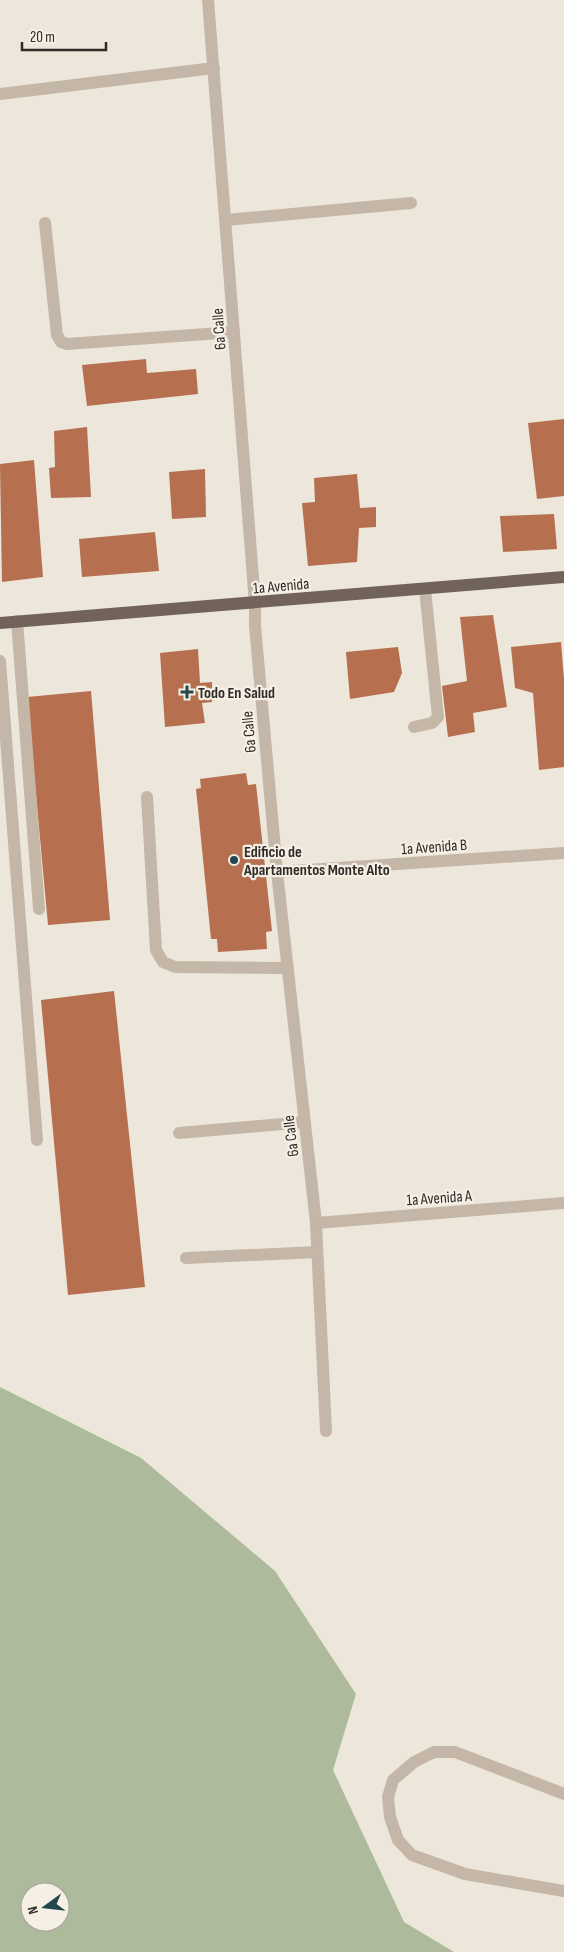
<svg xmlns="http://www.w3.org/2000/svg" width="564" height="1952" font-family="'Sofia Sans Condensed',sans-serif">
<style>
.green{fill:#adba9c;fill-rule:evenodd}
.building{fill:#b6704f}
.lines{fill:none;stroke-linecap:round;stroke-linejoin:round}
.minor{stroke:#c4b7a7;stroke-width:12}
.major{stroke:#71635a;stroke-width:12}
.poi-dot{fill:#22474d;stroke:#f6efe5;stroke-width:2}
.labels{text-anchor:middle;stroke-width:4.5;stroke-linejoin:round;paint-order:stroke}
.street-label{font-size:16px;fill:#312b27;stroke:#f6efe5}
.poi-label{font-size:16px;font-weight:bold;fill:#312b27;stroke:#f6efe5;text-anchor:start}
</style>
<rect width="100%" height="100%" fill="#ede6da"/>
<path class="green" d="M0 1387 141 1458 275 1571 356 1694 333 1770 404 1922 454 1952H0ZM30 1892H60V1922H30Z"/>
<g class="building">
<path d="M146 359 147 373 196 369 198 394 87 406 82 365Z"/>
<path d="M564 419V496L537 499 528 423Z"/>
<path d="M87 427 91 497 51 498 49 468 55 467 54 431Z"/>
<path d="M34 460 43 577 2 582 0 464Z"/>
<path d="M205 469 206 517 172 519 169 472Z"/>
<path d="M357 474 360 508 376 507V527L359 528 357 562 308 566 302 503 315 502 314 478Z"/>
<path d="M554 514 557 549 503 552 500 516Z"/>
<path d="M155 532 159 571 82 577 79 539Z"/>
<path d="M493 615 507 707 473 713 475 732 448 737 442 686 467 681 460 617Z"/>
<path d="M561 642 564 679V767L539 770 533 693 515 688 511 647Z"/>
<path d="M398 647 402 673 394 692 350 699 346 652Z"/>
<path d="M198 649 200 683 212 682V702L202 703 205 723 165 727 160 653Z"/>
<path d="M91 691 110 920 48 925 27 697Z"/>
<path d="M246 773 248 785 256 784 272 931 266 932 267 949 218 952 217 939H211L196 789 201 788 200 779Z"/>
<path d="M114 991 145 1287 68 1295 41 1000Z"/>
</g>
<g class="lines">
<g class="minor">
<path d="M208 0 255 604V626L277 872 316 1223 326 1431"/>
<path d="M0 94 214 68"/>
<path d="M226 220 411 203"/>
<path d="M45 223 57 335 61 342 67 344 234 332"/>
<path d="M17 621 39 909"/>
<path d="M0 661 37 1140"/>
<path d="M414 727 432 723 438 717 425 589"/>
<path d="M147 797 156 950 163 962 175 967 287 968"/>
<path d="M277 872 564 853"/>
<path d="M179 1133 305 1122"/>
<path d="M316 1223 564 1203"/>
<path d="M186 1258 317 1252"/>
<path d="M564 1794 455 1752H434L414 1762 393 1780 388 1797 390 1817 398 1840 412 1855 465 1874 564 1891"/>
</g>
<path class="major" d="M0 623 564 577"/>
</g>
<g class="poi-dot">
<path d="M184.5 684.5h5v5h5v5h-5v5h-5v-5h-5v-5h5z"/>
<circle cx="234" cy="860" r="5"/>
</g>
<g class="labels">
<g class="street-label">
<text transform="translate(218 329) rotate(-94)" y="6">6a Calle</text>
<text transform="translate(281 585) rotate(-5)" y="6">1a Avenida</text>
<text transform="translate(248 732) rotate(-95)" y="6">6a Calle</text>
<text transform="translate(434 846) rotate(-4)" y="6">1a Avenida B</text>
<text transform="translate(290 1136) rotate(-97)" y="6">6a Calle</text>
<text transform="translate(439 1197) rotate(-4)" y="6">1a Avenida A</text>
</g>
<g class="poi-label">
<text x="198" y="698">Todo En Salud</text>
<text x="244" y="857">Edificio de<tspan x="244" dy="18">Apartamentos Monte Alto</tspan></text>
</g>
</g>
<g transform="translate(45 1907) rotate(255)"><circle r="24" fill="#f6efe5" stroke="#a7a199"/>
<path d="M0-4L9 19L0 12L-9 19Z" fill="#22474d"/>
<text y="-8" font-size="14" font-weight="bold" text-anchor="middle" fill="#312b27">N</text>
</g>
<path d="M22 42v8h84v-8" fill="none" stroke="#312b27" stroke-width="2.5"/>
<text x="30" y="42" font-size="15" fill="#312b27" stroke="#f6efe5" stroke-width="4" paint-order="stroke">20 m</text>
</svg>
